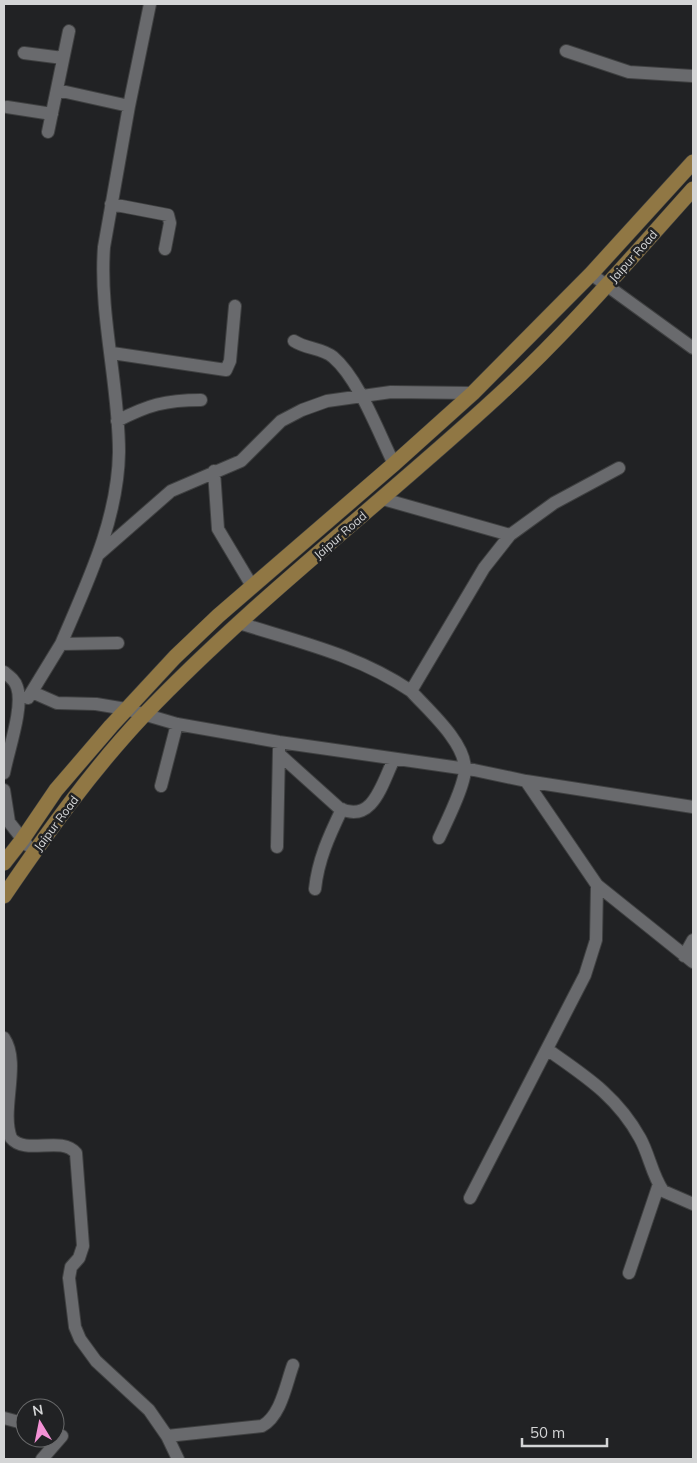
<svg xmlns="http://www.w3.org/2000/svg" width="697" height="1463" font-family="Mulish,sans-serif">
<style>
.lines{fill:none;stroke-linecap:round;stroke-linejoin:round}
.minor-casing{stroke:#3f4041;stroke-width:14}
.major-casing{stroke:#3f4041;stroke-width:16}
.minor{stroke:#696a6d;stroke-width:12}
.major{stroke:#907744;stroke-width:15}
.labels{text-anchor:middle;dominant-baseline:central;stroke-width:5;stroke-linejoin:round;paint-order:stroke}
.street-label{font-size:12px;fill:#d4d5d6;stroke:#212224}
</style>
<rect width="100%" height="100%" fill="#212224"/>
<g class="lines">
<defs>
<path id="minor" d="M566,51L629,72L693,76
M24,53L63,58
M57,90L129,106
M7,107L52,114
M48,132L69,31
M111,204L168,215L170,223L165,249
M591,274L693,348
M294,341C306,349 322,348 333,357C359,379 379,434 394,464
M112,353L226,370L230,361L235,306
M117,421C148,405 165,400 201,400
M214,471L218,529L252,586
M383,499L510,535
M99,554L171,491L241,461L281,421L302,410L327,401L391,392L473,393
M239,623C299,642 358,655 411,691
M118,643L61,644C87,583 118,520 119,452C119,384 99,315 104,247L129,106L150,4
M4,672C9,676 15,680 17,687C24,707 8,751 4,773
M32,692L57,703L96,704L126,709L177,724L279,742L474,770L526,781L693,807
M28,698L61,644
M279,754L339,808C373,825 382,783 394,759
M526,781L597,885L693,962
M161,786L177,724
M4,790L9,822L27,845
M439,838C446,823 465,785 465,769C465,742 428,710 411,691L484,568L510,535L554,503L619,468
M277,847L279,749
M315,889C318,860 329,836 342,809
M684,956L693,940
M4,1038C21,1063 0,1110 11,1138C26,1156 61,1135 76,1153L83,1246L79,1258L71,1267L69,1278L75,1327L80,1339L96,1361L149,1410L167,1436L178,1459
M548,1050C585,1076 617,1096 640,1138C649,1154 652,1175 663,1191L693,1204
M470,1198L585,975L596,940L597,885
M629,1273L659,1184
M4,1418L19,1422
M167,1436L262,1426C281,1416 286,1384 293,1365
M42,1459L62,1436"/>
<path id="major" d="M4,863L22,840L56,790L111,726L175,657L218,616L394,464L473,393L591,274L693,162
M4,896C47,833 92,770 144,715C254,600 382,503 499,395C568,332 630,259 693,189"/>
</defs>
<use href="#minor" class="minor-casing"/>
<use href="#major" class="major-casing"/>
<use href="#minor" class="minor"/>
<use href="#major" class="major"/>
</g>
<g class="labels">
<g class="street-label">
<text transform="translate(633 256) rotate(-48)">Jaipur Road</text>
<text transform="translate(340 535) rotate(-41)">Jaipur Road</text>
<text transform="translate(56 823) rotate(-53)">Jaipur Road</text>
</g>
</g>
<rect width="697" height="1463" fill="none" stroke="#d4d5d6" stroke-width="10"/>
<g transform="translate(40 1423) rotate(350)"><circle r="24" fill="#212224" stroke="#696a6b"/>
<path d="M0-4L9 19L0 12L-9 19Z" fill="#f391d5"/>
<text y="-8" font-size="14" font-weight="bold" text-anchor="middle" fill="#d4d5d6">N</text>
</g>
<path d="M522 1438v8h85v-8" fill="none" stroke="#d4d5d6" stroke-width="2.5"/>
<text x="530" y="1438" font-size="15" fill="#d4d5d6" stroke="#212224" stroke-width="4" paint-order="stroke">50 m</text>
</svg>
